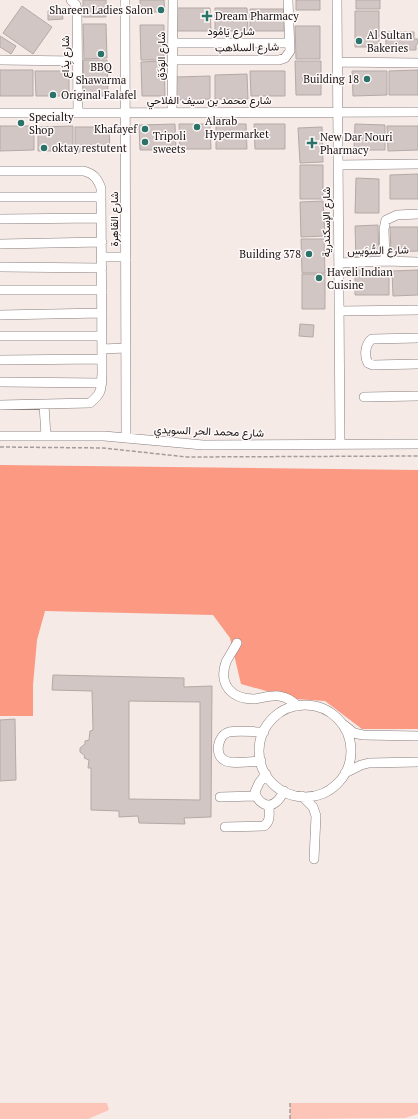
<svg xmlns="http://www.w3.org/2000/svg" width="418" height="1119" font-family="'PT Serif',Vazirmatn,serif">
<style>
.green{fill:#fdc5b7}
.forest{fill:#fb9983}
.building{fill:#d1c6c3;stroke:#b5a9a6;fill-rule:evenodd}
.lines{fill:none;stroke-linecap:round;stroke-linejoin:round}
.minor-casing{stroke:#897e7c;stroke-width:10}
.path{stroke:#a59c9a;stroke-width:1.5;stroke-dasharray:4 2;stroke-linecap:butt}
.minor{stroke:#fff;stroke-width:9}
.poi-dot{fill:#2b7269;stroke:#fef9f8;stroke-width:1.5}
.labels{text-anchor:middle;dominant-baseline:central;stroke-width:3;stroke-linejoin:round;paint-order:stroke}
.poi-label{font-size:11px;fill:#171312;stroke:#fef9f8;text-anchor:start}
.street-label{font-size:11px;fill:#171312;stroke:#fef9f8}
</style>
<rect width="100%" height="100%" fill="#f6eae7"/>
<path class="green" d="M0,1103H107L109,1110L88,1119H0Z
M290,1103H418V1114L405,1118L290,1119Z"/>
<path class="forest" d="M0,465L418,470V729H362L325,701L295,699L241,684L230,638L213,615L45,611L37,640L33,685V716H0Z"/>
<path class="building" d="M83,0H106V17H83Z
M140,0H164L165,12H140Z
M296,0H320V10H296Z
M356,0H380V9H356Z
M22,6L52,27L33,54L3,33Z
M177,8H210L211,31H177Z
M215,8H247L248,31H215Z
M250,9H284V31H250Z
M48,11H62L63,19L48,20Z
M355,11H379V47H355Z
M83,24H106L107,58L84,59Z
M140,25H164V60H141Z
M295,26H320V59H296Z
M386,32H414V39H418V43L416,45V50H386Z
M0,36L16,46L11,54L0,47Z
M83,60H107L108,96H84Z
M164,61L165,96H142L141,62Z
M295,61H321V95H296Z
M0,70H33V96H0Z
M418,70V95H389V71Z
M35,71H69V96H36Z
M250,71H285V96H251Z
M352,71H387V95L353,96Z
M247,74L248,99H215V75Z
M210,76V99L176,100V77Z
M175,124L176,150H140L139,125Z
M179,124H210L211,149H180Z
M216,124H246L247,149H216Z
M254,124H285V149H255Z
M355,124L385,125V150H354Z
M0,126H34V150L0,151Z
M73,126V151H38V127Z
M387,126H418V150L388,151Z
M75,127H109L110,151L75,152Z
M322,127L323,162L300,163L298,128Z
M300,165H323V199H300Z
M418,174V199H390V175Z
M356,178L379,179V213H355Z
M323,201L325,236L301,237L300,202Z
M378,225L379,260H356L355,226Z
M390,227H418V251L391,252Z
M301,239H324L325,273H302Z
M355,270H389V295H355Z
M418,270V295L393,296L392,271Z
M302,274H325V309H302Z
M300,324L314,325L313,337L299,336Z
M53,675L184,678V687L212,686L211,817L184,818L185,824L139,823L138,816L119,817V811L91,810V768H88L89,760L84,758L85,756L80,752V748L85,744V741L89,740L90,731L93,730L92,691L52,690ZM129,701L200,702V800L129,799Z
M15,719L16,780L0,781V720Z"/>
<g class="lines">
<defs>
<path id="minor" d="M71,0L76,5L77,9L78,113
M125,0L126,438
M337,0L340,444
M173,43H290
M0,60L77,61
M173,60H279L285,58L290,51L288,0
M337,62L418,63
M172,112L173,0
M0,113L418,112
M338,165L418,164
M0,171H84C94,174 97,178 101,188L102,373C101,389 103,392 90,403L0,405
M0,197H101
M0,219L101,218
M0,244L102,242
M102,257H126
M385,261L384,229L386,220L397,215L418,214
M339,263L385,261L418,262
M0,267L102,268
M0,290H102
M339,311L418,310
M0,315L102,313
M0,336H102
M418,338L372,339C365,344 364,356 368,363L373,365L418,364
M102,349L126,348
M0,360L102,359
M0,382L102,383
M364,397L418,396
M44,405L46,436
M0,436H104L203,445L418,444
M237,643C234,649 229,656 226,662C218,685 232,699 254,699C262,698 271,695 279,696C287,697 292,701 298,706
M259 751a46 46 0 1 1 92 0a46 46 0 1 1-92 0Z
M344,725L354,733L363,735L418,736
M261,761C252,761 231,765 224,760C214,754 218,735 229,732C238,730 254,732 264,732
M345,773L361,765L369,763L418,762
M266,774L259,783L255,792C257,801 267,810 276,802C279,800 282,795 284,791
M302,796L313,807L316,816L314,859
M220,797L255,796
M225,827L264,826C271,821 269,814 269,806"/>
</defs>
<use href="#minor" class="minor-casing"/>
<path class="path" d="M0,447L103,448L187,457L418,456
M290,1119V1101"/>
<use href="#minor" class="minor"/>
</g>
<g class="poi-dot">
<circle cx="161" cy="10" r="4"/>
<path d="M205 10h4v4h4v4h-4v4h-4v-4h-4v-4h4z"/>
<circle cx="359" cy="41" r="4"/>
<circle cx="101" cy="54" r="4"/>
<circle cx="367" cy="79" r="4"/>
<circle cx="53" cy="95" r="4"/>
<circle cx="21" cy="123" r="4"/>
<circle cx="197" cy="127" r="4"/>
<circle cx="145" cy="129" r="4"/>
<circle cx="145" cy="142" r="4"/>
<path d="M310 137h4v4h4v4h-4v4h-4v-4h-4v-4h4z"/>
<circle cx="44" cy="148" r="4"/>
<circle cx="309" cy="254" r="4"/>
<circle cx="319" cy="278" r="4"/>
</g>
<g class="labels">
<g class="poi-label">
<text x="153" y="10" text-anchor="end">Shareen Ladies Salon</text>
<text x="215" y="16">Dream Pharmacy</text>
<text x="367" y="35">Al Sultan<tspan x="367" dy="13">Bakeries</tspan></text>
<text x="101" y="67" text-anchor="middle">BBQ<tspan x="101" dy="13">Shawarma</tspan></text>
<text x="359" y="79" text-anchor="end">Building 18</text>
<text x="61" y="95">Original Falafel</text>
<text x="29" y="117">Specialty<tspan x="29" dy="13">Shop</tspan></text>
<text x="205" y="121">Alarab<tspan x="205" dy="13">Hypermarket</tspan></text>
<text x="137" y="129" text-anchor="end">Khafayef</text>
<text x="153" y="136">Tripoli<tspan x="153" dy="13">sweets</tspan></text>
<text x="320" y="137">New Dar Nouri<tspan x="320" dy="13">Pharmacy</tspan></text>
<text x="52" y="148">oktay restutent</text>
<text x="301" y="254" text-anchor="end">Building 378</text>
<text x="327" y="272">Haveli Indian<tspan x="327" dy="13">Cuisine</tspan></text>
</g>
<g class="street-label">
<text x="231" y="31">شارع يَامُود</text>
<text transform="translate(247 47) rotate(-1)">شارع السلاهب</text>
<text transform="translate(161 56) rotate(-90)">شارع الوَدَق</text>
<text transform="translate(65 57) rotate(-90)">شارع يِذاع</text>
<text x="209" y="100">شارع محمد بن سيف الفلاحي</text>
<text transform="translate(114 219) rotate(-90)">شارع القاهِرة</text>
<text transform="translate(326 222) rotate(-90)">شارع الإسكندرية</text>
<text transform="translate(378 250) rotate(-1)">شارع السُّوَيس</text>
<text transform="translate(209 431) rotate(2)">شارع محمد الحر السويدي</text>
</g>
</g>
</svg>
